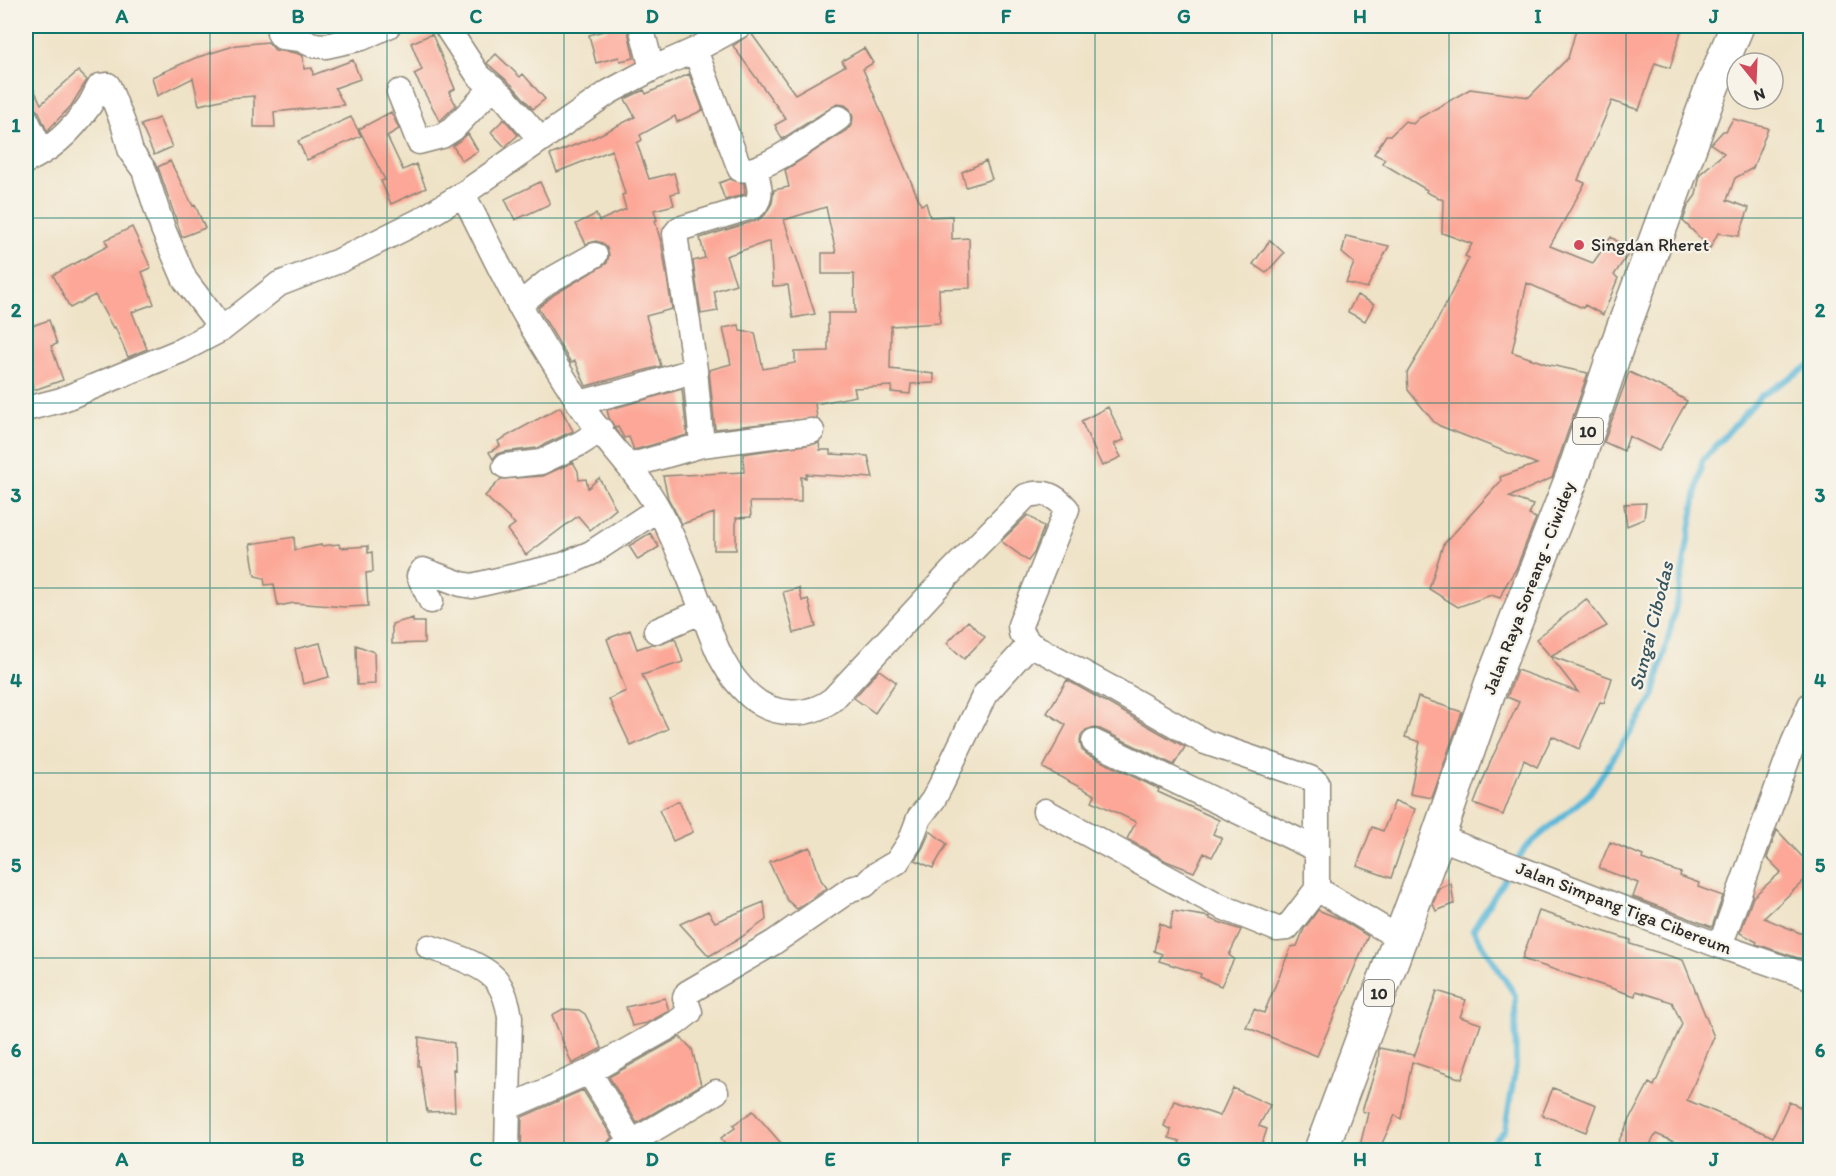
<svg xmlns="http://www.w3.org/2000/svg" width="1836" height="1176" font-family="Itim,sans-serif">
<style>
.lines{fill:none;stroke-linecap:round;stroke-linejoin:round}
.stream{stroke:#59b7d8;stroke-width:6}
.building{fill:#fca797}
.street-casing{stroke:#8d8779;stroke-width:27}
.highway-casing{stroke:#8d8779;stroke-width:36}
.street{stroke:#fff;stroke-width:24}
.highway{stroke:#fff;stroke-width:33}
.grid{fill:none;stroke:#0f766e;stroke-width:1.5;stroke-opacity:0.55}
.poi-dot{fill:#d1495b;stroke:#f7f3e8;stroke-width:2}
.labels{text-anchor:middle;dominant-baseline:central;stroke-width:4.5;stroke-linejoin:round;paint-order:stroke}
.shield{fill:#f7f3e8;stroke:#686764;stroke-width:1.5}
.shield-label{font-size:16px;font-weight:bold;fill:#2b2b2b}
.poi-label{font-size:18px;fill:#2b2b2b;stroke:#f7f3e8;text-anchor:start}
.street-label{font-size:18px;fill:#2b2b2b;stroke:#f7f3e8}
.water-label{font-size:20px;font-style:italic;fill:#39555f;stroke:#f7f3e8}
.neatline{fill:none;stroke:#0f766e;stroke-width:2}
.grid-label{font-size:20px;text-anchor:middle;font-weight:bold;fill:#0f766e}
</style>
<rect width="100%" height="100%" fill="#f7f3e8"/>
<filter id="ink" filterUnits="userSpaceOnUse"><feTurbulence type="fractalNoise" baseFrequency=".0167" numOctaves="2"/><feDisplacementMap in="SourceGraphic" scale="12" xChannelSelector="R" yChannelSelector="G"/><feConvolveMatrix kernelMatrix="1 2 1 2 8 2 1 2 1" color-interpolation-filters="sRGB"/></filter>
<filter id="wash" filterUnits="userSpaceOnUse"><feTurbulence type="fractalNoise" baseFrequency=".008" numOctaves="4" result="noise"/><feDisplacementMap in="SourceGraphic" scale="24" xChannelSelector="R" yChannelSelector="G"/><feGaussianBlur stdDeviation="1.35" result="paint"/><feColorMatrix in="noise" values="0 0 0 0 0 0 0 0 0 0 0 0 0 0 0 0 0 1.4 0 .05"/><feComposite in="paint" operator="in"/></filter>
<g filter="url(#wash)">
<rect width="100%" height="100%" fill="#efe3c7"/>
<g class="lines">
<path class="stream" d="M1517,861L1525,848L1590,793L1653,698L1678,598L1702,461L1761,396L1810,365
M1485,1150L1505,1130L1516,1066L1515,995L1473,930L1511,869"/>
</g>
<g id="blocks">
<path class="building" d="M605,26H627L634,58L620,61L619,57L596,63L589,35L607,30Z
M1577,26H1664L1681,31L1670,68L1655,63L1639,110L1612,101L1578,180L1585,183L1550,246L1593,263L1611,237L1631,250L1614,275L1618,278L1603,315L1585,305L1583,308L1527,283L1512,352L1550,365L1588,373L1552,478L1509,497L1533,505L1529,515L1536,518L1516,569L1504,588L1500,598L1491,595L1458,607L1429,589L1443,545L1501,481L1500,477L1537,464L1440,426L1434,422L1408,390L1407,373L1431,333L1469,258L1465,256L1472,244L1442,233L1443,200L1426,192L1427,190L1382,163L1385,159L1374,154L1386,135H1391L1405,121L1413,124L1419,118L1470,89L1529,97L1568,58Z
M751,33L795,94L845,66L842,61L864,48L873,63L863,69L921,205L926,203L930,217L952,216V239L969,238L970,288L939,289L940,323L891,326L890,369L934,374V383L911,384L910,394L891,392L892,386L854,388L856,396L815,404L817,418L715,429L709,370L731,364L723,328L739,325L740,331L755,333L763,369L795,363V352L828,351V313H855L854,274H822V253H836L826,207L784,220L815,314L793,318L788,285L773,286L770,241L726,256L736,284L714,291L718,311L701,314L693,261L705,258L700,238L758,220L765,215L772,203L774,190L789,187L785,170L847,130L852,125L853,117L850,109L845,105L837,104L782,139L775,125L786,119L733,46Z
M432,34L455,89L449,92L456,105L440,121L414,74L422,70L411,43Z
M268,42L275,50L296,53L303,56L304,69L312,68L313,75L353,60L360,79L335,88L344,105L274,112L275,127H254V96L229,98L199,105L193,78L157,96L152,77L195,58L237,45Z
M496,54L520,77L523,74L545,99L533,109L512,85L489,65L487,63Z
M78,71L87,80L71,106L47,131L39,112L33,107L26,105V73L41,104Z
M689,74L703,110L677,122L675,116L640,135L642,140L637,143L649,179L674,173L679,192L671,194L674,205L654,210L657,220L655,221L662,246L672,309L646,316L661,366L586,386L575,361L571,363L538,308L555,294L607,263L609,255L607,248L602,243L596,241L586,244L576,224L596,214L599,221L626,209L622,195L625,194L612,150L557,172L550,155L595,137L635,117L625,99L644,90L646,94Z
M391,112L399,129L387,136L403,170L416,164L426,188L391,204L381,181L385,180L359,129Z
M351,117L361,136L307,160L298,141Z
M159,118L172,147L154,155L141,125Z
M504,119L518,135L505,147L491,132Z
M1733,119L1768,128L1753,168L1735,178L1727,200L1749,208L1739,236L1718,233L1710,248L1683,221L1688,206L1696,195L1700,174L1724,153L1711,144L1723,131H1726Z
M468,134L478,151L462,161L453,146Z
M170,161L193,206L195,205L205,228L182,237L158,167Z
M986,161L992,179L966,187L962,172Z
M730,179L744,183L745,194L725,200L719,183Z
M540,182L550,204L515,220L505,199Z
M132,227L151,268L142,272L154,304L132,312L147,349L128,357L115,327L113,328L95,295L70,308L53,275L108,246L105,240Z
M1346,236L1389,246L1367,288L1346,283L1354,263L1342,253Z
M1270,240L1284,253L1266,273L1253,264Z
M1357,295L1374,304L1365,321L1348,312Z
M49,320L57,344L51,346L63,380L34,390L26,367V328Z
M1629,372L1670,391L1687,401L1659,451L1629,436L1624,451L1604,442Z
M682,389L687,435L634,450L629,437L624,438L618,427L615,428L609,418L607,410Z
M560,407L573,431L537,448L503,452L497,454L493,459L489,452L500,446L498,441Z
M1108,407L1124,440L1114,444L1121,457L1102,466L1081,421Z
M819,443L820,450H830V454L868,456L873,478L806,474V478L801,477V502H750L751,517L736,518V550H714V513L682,524L668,498L663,476L744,472L743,454Z
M573,462L578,471L579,480L586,479L588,488L599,478L616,509L590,530L578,516L526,555L507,530L515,524L485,496L501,479L543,476Z
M1646,503L1644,519L1627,526L1624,504Z
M1028,515L1044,527L1034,553L1028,561L1001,541Z
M650,533L659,547L638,560L629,546Z
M294,537L295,550L321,545V546L339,544L340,548L368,546V553L372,552L373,572L366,573L368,606L345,607L294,603L278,606L274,584L265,585L264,578L255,576L250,544Z
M799,588L802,601L808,599L816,627L794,633L783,592Z
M1586,599L1607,626L1550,656L1536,639Z
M413,618V622H424V643L392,644V624Z
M968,621L985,637L964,659L947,643Z
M630,630L637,649L652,644H662L675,638L683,662L642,675L668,729L631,746L609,699L626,691L607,639Z
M320,643L329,677L303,684L295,649Z
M356,645L374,652L375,684L357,685Z
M1550,656L1612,678L1604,703L1600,702L1579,749L1552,736L1537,767L1524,760L1503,815L1474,804L1490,762L1519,702L1507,697L1517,670L1578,692Z
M879,670L896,682L875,713L854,698Z
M1067,680L1185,747L1174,765L1100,729L1092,728L1086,730L1081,735L1080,742L1082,750L1088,755L1159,789L1158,792L1219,820L1213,834L1222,838L1212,857L1204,853L1194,872L1166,861L1127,839L1136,822L1092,801L1095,795L1043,768L1066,725L1047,713Z
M1418,697L1462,712L1432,798L1410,794L1420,742L1405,737Z
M679,801L693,832L673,841L659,810Z
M1395,801L1415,809L1391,878L1357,866L1372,827L1383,831Z
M1777,830L1810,865V875L1764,918L1810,937V962L1756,944L1757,942L1740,933L1753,897L1781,872L1767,858Z
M930,831L947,844L933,868L915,860L923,847Z
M1610,842L1643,856L1642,859L1681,873L1680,876L1699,883L1698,887L1723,896L1712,927L1633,897L1638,883L1599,868Z
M810,847L821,880L827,888L797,909L787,900L769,862Z
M1451,883L1454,904L1436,911L1433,904L1439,888Z
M764,902L766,920L737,940L709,956L680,924L708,911L715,922Z
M1318,910L1340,919L1368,936L1317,1056L1246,1027L1254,1009L1264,1013L1291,947L1297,946L1304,929Z
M1173,911L1210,917V919L1241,930L1229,955L1234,959L1221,986L1200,977L1201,974L1159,961L1162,954L1154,951L1160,923L1170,929Z
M1539,911L1631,940L1630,944L1683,960L1714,1037L1687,1100L1773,1137L1789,1102L1810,1111V1150H1693L1656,1134L1647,1150H1614L1649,1083L1654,1086L1682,1024L1672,1002L1636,991L1635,996L1522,959Z
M1437,991L1466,1000L1460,1017L1481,1024L1462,1079L1412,1062L1401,1119L1395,1115L1379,1150H1359L1368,1113L1362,1111L1378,1062L1379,1048L1414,1055V1057Z
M665,998L669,1011L647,1023L632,1026L626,1007Z
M563,1009L579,1010L585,1014L602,1048L572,1064L552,1015Z
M419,1037L454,1043L455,1070L453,1069L455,1111L427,1112L420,1066H418Z
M680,1037L692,1049L701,1085L637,1123L609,1077Z
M1233,1088L1270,1105L1259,1126L1267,1129L1260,1150H1177L1180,1141L1169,1138L1171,1130L1164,1126L1174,1101L1220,1116Z
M1553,1088L1596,1105L1586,1132L1542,1115Z
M583,1090L612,1137L607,1143L605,1150H521L522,1117Z
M753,1111L787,1150H728L721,1138L735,1128L733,1125Z"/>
</g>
</g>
<g filter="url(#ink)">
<use href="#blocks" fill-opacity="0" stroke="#8d8779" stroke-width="1.5"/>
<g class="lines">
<defs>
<path id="street" d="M279,26V33L282,37L300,39L313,45L326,46L362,38L388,26
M446,26L478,75L503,96L540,139
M641,26L652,69
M695,50L740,169C761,176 821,130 839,118
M399,92L419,142L442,136L453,129L493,87
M26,119L42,152
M26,161C51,150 73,129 89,106C93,100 96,92 100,86L108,85L123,123L131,152L144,170L163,229L185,280L222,329
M463,194C482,231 499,268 519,304C537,337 558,369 578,401C602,439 637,470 659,510C675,540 687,571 699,602C713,638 720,669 750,696C773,717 809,718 833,699L952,571L1026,496C1044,490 1055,495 1067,509L1020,625L1021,633L1030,644L1111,688L1205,742L1310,778L1317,783V889L1399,938
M519,305L547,282L595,255
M579,403L644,386L695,370
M26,409L61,400L180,351L222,329L279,284L341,260L421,220L463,194L609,92L652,69L695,50L739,26
M702,445L695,370L675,234L679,229L754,206C764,196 758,182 755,169
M505,466L541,462L581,443L601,430
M629,466L702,445L812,431
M431,601L419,576L423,570L461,584L472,586L563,565L591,553L658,509
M656,631L703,611
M1094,742L1316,849
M1045,811L1220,906L1277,929L1287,928L1317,889
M1438,837L1720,946L1810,977
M1720,946L1793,744L1810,705
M429,947C448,953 485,965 497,981C505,992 508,1004 510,1017L507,1150
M589,1072L632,1142
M509,1107L589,1072L676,1023L690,1012L685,998L687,993L773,943L851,889L865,885L875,875L897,862L910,842L919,818L933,800L941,785L985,694L1030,644
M619,1150L716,1092"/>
<path id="highway" d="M1321,1150L1438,837L1492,682L1573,475L1620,337L1712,87L1737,26"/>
</defs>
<use href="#street" class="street-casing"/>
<use href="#highway" class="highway-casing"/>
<use href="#street" class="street"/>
<use href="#highway" class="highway"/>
</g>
</g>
<path class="grid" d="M210,26V1150M387,26V1150M564,26V1150M741,26V1150M918,26V1150M1095,26V1150M1272,26V1150M1449,26V1150M1626,26V1150M26,218H1810M26,403H1810M26,588H1810M26,773H1810M26,958H1810"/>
<circle class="poi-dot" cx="1579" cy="245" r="6"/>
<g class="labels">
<g class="shield">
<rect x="1573" y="418" width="30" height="26" rx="4.5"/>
<rect x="1364" y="980" width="30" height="26" rx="4.5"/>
</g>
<g class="shield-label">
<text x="1588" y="431">10</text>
<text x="1379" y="993">10</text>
</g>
<g class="poi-label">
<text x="1591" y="245">Singdan Rheret</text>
</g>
<g class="street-label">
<text transform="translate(1529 588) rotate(-69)">Jalan Raya Soreang - Ciwidey</text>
<text transform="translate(1624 908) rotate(21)">Jalan Simpang Tiga Cibereum</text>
</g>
<g class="water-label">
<text transform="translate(1651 626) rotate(-76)">Sungai Cibodas</text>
</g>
</g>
<rect width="1836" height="1176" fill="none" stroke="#f7f3e8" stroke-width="66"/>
<g transform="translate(1755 81) rotate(162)"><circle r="28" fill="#f7f3e8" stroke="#a5a39c" stroke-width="1.5"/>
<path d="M0-4.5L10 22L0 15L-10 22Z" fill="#d1495b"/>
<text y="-9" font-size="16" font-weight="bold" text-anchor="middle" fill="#2b2b2b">N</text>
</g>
<rect x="33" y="33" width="1770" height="1110" class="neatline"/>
<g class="grid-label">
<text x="122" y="23">A</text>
<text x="298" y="23">B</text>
<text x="476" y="23">C</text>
<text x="652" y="23">D</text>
<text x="830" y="23">E</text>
<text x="1006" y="23">F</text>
<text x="1184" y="23">G</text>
<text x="1360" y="23">H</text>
<text x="1538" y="23">I</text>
<text x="1714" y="23">J</text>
<text x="16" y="132">1</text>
<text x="1820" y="132">1</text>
<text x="16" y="317">2</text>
<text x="1820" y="317">2</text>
<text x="16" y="502">3</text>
<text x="1820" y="502">3</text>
<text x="16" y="687">4</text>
<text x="1820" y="687">4</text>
<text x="16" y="872">5</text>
<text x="1820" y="872">5</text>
<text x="16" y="1057">6</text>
<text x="1820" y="1057">6</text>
<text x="122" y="1166">A</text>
<text x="298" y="1166">B</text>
<text x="476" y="1166">C</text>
<text x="652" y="1166">D</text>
<text x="830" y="1166">E</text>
<text x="1006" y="1166">F</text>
<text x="1184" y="1166">G</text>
<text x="1360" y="1166">H</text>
<text x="1538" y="1166">I</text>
<text x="1714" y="1166">J</text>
</g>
</svg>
